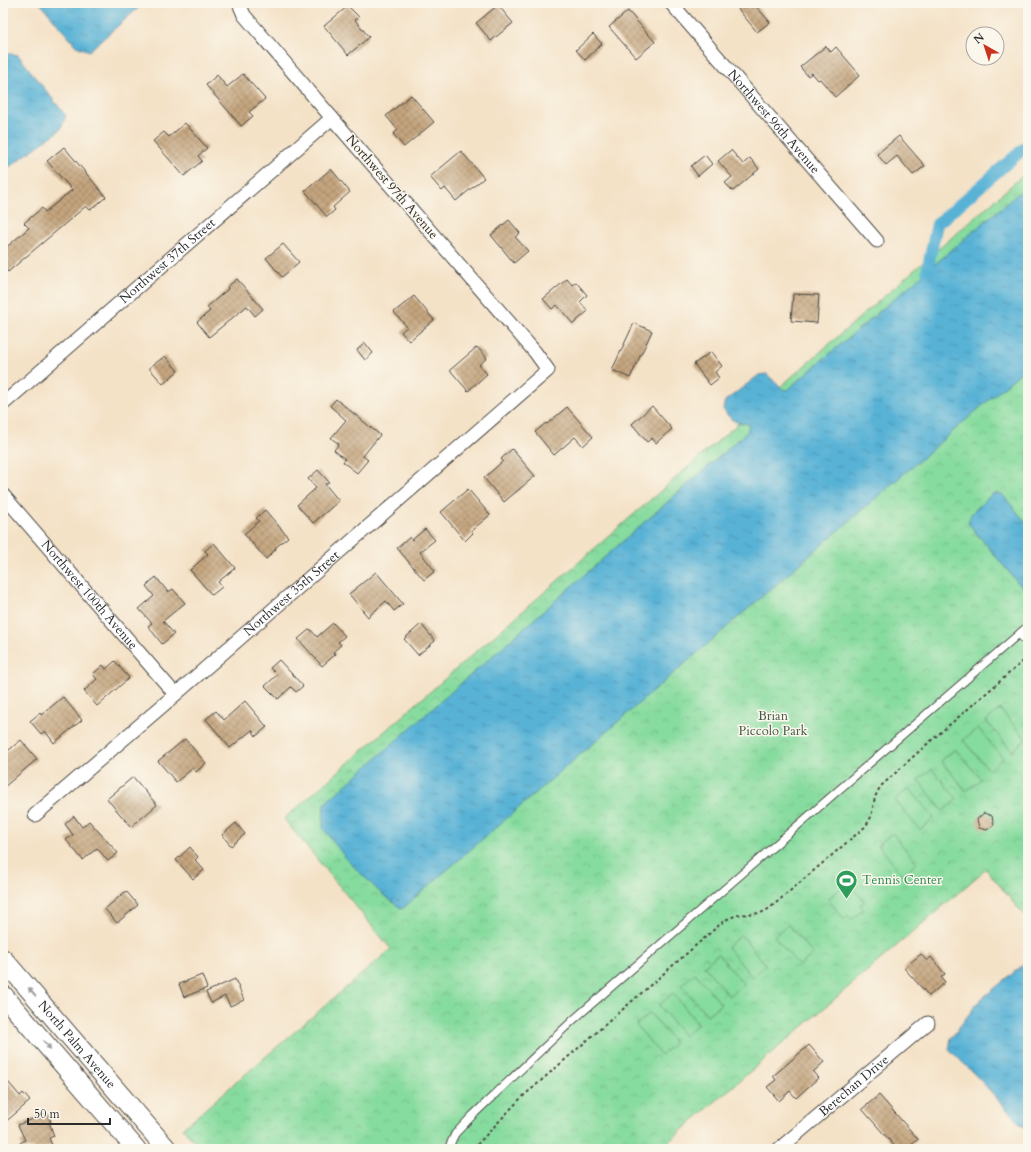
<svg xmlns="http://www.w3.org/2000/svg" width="1031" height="1152" font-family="Cardo,serif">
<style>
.park{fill:url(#park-crowns);stroke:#588364}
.pitch{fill:#86db9e;stroke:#588364}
.water{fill:url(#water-ripples);stroke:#426e80}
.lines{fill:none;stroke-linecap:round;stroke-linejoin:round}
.canal{stroke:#59b2d6;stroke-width:12}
.building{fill:url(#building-cross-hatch)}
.lane-casing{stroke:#494642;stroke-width:9}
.street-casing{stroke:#494642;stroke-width:15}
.secondary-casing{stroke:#494642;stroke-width:21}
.path{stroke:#494642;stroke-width:2;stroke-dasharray:3 3;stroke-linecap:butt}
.lane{stroke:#fff;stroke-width:7}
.street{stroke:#fff;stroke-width:13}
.secondary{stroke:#fff;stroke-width:19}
.oneway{fill:#a0a0a0}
.labels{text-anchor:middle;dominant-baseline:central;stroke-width:3;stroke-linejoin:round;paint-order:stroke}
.street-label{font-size:13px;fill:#2b2b2b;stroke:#fbf7ec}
.park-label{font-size:13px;fill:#425748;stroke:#fbf7ec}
.leisure-label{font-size:13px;fill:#27864d;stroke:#fbf7ec;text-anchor:start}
</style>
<defs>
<pattern id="park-crowns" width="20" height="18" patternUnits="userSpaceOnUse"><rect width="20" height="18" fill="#86db9e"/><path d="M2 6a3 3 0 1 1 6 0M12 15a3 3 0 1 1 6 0" fill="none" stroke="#74bc88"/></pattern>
<pattern id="water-ripples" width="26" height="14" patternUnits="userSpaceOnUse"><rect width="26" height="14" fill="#59b2d6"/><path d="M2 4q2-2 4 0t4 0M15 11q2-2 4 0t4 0" fill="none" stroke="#4a91ae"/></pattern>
<pattern id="building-cross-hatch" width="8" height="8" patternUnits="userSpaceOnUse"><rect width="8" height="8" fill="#c5a67f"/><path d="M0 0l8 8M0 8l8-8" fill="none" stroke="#a08768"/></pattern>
</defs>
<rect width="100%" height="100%" fill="#fbf7ec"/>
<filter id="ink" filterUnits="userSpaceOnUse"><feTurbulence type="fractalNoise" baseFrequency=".025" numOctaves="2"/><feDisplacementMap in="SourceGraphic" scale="8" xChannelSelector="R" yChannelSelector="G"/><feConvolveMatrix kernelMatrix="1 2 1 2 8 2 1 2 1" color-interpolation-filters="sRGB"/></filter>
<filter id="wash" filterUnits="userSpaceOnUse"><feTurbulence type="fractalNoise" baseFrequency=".012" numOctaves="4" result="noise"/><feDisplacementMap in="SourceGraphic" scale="16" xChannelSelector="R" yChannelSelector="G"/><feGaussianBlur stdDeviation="0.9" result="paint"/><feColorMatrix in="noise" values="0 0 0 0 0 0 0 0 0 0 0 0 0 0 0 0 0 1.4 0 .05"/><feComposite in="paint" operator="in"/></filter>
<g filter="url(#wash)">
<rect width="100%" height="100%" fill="#f4e2c7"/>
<path class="park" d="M1028,171V920L986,869L660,1149H201L183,1128L391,949L284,819Z"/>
<path class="pitch" d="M1000,709L1026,739L1012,751L986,721Z
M978,728L1003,758L989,770L963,740Z
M955,749L981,779L966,791L941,761Z
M932,769L957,799L943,811L918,780Z
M909,788L934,818L920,830L895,800Z
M892,833L917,863L903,875L878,845Z
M848,882L864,901L860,905L864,909L852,919L848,915L844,919L828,899Z
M788,924L813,954L799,966L774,936Z
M741,935L766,965L752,977L727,947Z
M718,954L744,984L729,996L704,966Z
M695,973L721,1004L707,1015L681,985Z
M673,993L698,1024L684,1036L659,1005Z
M650,1013L675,1043L661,1055L636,1025Z"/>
<path class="water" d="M40,3H144L89,51L76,46Z
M3,53L18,55L66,116L60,130L5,170L3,169Z
M1028,185V366L402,909L383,895L348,861L323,828L324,804L747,432L749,424C734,422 732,422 723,409L725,401L759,375L767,374L782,389L787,390Z
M997,493L1002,494L1028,525V592L1018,583L968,523L971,514L992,494Z
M1028,961V1130L1020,1124L983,1083L949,1049L951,1038L979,1001Z"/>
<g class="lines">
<path class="canal" d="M927,271L937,224L1028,145"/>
</g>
<g id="blocks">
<path class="building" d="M745,3H753L770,22L757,32L738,9Z
M498,5L513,23L491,41L476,23Z
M348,6L359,17L355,20L369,37L348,55L324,26Z
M628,11L655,42L636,58L609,27Z
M593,34L602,44L585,60L576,50Z
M826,46L831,52L836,47L860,75L835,97L820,79L818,80L812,73L808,76L800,67Z
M243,74L265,99L249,112L253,116L241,126L206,85L217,75L227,87Z
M411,95L434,122L404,147L393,134L398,130L386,116Z
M185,123L207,148L198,156L202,161L184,176L153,141L164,132L169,137Z
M899,136L925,166L913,175L897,156L886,165L877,154Z
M64,147L106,197L90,210L86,206L8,272L3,266V250L29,228L24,223L42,208L45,212L72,190L47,161Z
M731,150L743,164L750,158L759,169L733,191L725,183L732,177L718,161Z
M461,151L484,178L456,201L445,188L442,191L430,177Z
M705,155L712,164L698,176L691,166Z
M331,169L350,192L333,207L335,210L327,217L305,191Z
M509,220L520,233L515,237L528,251L514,263L491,235Z
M283,244L299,262L282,277L266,258Z
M237,279L263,309L255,316L247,306L209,337L197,322L210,311L207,307L228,289L227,287Z
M567,279L572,285L576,282L587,295L580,302L588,311L573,324L557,305L552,309L543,299Z
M793,294L819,295L817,323L791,321Z
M414,296L434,320L409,341L401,332L407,327L394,312Z
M634,323L652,331L630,378L612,370Z
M365,343L373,353L365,360L357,350Z
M477,347L487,358L479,365L487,374L468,391L450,370Z
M711,352L722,366L715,372L719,378L710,385L694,364Z
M165,356L178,371L163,384L149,368Z
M336,399L380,435L363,456L368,460L357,473L343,462L345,459L334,450L339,444L331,438L346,420L330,406Z
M652,406L672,429L656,443L652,438L647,442L632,424Z
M567,407L593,437L583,446L575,437L554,455L535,432L546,423L547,424Z
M512,449L535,476L504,502L484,478L503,461L501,459Z
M318,470L329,482L325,484L339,501L313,523L297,505L316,488L308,479Z
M468,489L490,515L471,531L473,533L465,541L441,512Z
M265,510L288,537L275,548L276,549L266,559L244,534L259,521L256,518Z
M425,529L435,540L420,552L435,571L424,580L397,548L410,537L412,540Z
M214,543L235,568L218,582L222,587L212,595L190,570L208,554L205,551Z
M376,572L403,604L394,611L386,601L368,617L349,594Z
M156,577L168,592L173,589L185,603L163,621L174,634L162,644L148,626L152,623L139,609L154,596L146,586Z
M333,623L345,636L338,642L341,645L333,652L336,654L322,666L298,639L310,629L317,637Z
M421,624L435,641L418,655L404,639Z
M279,660L303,686L296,692L291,687L278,699L265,686L277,675L270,668Z
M115,661L129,678L97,706L84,691L97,679L93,674L103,665L106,669Z
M63,697L82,720L54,743L45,731L41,734L30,721L40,713L41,715Z
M245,701L267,727L256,736L252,730L230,748L206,719L216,711L224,720Z
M185,739L206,763L196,772L193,768L176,782L158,761Z
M21,740L37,759L3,788V755Z
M133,777L157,805L131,827L107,799Z
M984,813L992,816L994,825L987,830L979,828L977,819Z
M74,816L82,827L89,821L118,853L108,861L97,848L83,860L66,840L73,835L65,824Z
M236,823L245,834L231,846L222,835Z
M190,847L198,857L195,860L204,870L193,879L176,860Z
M126,891L138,905L117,923L105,909Z
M921,954L927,961L931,957L945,974L941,977L945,982L929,996L904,968Z
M202,975L207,988L184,997L179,984Z
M235,979L244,1000L230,1006L225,996L211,1003L206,992Z
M809,1045L824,1062L813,1072L818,1078L796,1098L790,1091L779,1101L767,1087L776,1080L773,1076Z
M3,1076L20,1096L23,1093L30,1101L3,1124Z
M879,1095L918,1139L907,1149H897L862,1109Z
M47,1113L51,1122H49L54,1136L49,1138L52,1145L43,1149H23L20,1143L25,1140L18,1125Z"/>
</g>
</g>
<g filter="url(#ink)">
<use href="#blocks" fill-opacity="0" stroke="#494642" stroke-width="1"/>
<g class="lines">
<defs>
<path id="lane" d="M1019,634L1028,644
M448,1149L455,1134L472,1116L572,1021L1028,626"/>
<g id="street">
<path id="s1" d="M671,3L877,241"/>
<path id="s2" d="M3,404L332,118"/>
<path id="s3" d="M3,495L175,694"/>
<path id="s4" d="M35,815L161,707L548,370L535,352L332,118L244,15L239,3"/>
<path id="s5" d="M779,1149L928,1023"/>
</g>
<g id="secondary">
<path id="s6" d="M3,959L167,1149"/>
<path d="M3,995L136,1149"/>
</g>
</defs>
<use href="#lane" class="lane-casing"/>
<use href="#street" class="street-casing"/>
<use href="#secondary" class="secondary-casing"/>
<path class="path" d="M473,1149L520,1099L725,920L737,915L761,913L770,908L866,826L871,817L875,797L880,787L925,746L1028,657"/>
<use href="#lane" class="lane"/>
<use href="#street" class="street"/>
<use href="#secondary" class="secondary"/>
</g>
<defs><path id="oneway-solid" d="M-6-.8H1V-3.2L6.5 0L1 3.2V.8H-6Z"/></defs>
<g class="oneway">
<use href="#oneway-solid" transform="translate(32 992) rotate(-131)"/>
<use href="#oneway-solid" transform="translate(47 1045) rotate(49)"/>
</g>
</g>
<defs>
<symbol id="stadium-pin" viewBox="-11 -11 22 30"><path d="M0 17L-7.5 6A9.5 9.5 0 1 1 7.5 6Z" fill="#2e9e5b" stroke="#fbf7ec"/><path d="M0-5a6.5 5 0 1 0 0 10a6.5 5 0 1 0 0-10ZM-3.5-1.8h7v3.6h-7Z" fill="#fff"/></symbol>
</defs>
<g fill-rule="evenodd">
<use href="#stadium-pin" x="834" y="868" width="25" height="34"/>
</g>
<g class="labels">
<g class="street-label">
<text stroke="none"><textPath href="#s1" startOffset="157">Northwest 96th Avenue</textPath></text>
<text transform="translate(392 187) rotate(49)">Northwest 97th Avenue</text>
<text stroke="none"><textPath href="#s2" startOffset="218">Northwest 37th Street</textPath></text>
<text stroke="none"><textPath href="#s4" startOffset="339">Northwest 35th Street</textPath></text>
<text stroke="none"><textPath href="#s3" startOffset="132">Northwest 100th Avenue</textPath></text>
<text stroke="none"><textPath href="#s6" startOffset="113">North Palm Avenue</textPath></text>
<text stroke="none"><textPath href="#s5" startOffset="98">Berechan Drive</textPath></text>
</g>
<g class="park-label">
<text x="773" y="716">Brian<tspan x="773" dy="15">Piccolo Park</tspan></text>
</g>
<g class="leisure-label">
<text x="862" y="880">Tennis Center</text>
</g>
</g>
<rect width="1031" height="1152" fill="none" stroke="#fbf7ec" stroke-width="16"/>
<g transform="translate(985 46) rotate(321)"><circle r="19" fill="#fbf7ec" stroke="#a8a59f"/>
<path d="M0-3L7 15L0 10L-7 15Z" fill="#c8321e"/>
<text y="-6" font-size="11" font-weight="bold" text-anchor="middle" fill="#2b2b2b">N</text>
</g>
<path d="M28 1118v6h82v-6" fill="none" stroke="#2b2b2b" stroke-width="2"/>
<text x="34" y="1118" font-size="12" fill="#2b2b2b" stroke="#fbf7ec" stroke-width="3" paint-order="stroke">50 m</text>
</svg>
